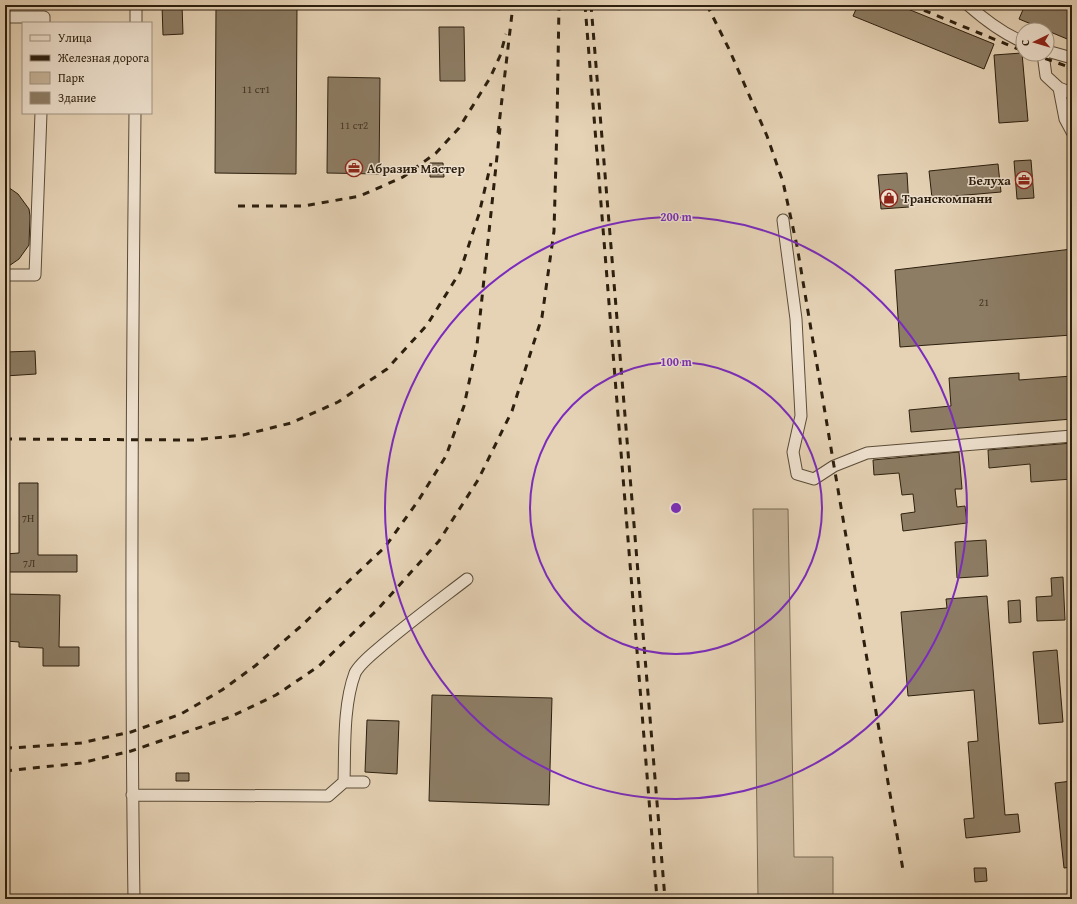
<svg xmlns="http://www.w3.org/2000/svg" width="1077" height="904" font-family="'Gentium Book Plus',serif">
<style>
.green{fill:#c6b499;stroke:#796a54}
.building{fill:#8d7d65;stroke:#2c1f0e}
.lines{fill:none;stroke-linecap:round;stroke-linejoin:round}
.minor-casing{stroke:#5a4c38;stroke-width:13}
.minor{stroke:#efe2d0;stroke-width:11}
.rail{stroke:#2c1f0e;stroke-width:3;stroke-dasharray:7 7;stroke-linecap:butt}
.ring{fill:none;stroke:#7b2cbf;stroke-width:2}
.labels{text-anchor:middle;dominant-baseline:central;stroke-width:3;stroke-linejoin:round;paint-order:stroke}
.number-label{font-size:11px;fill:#443624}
.poi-label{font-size:13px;font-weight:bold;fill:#2c1f0e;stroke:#efe2d0;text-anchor:start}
.centre{fill:#7b2cbf;stroke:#efe2d0;stroke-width:2}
.ring-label{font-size:12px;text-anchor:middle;font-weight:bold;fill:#7b2cbf;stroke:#efe2d0;stroke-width:3;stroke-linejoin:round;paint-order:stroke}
</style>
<rect width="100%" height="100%" fill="#e6d3b6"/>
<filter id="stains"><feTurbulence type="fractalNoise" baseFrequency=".005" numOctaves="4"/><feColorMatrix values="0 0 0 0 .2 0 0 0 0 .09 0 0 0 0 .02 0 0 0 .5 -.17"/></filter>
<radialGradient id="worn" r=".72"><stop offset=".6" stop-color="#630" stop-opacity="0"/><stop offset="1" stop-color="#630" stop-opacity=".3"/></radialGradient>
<path class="green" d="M753,509H788L794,857H833V899H758Z"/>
<path class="building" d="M162,5H182L183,34L163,35Z
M216,5H297L296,174L215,173Z
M858,5H898L994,44L984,69L853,16Z
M1025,5H1072V41L1019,19Z
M439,27H464L465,81H440Z
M1022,53L1028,121L999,123L994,55Z
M328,77L380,78L379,174L327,173Z
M1031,160L1034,198L1017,199L1014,161Z
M430,163H443L444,177H430Z
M998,164L1001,192L932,198L929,171Z
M907,173L909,207L881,209L878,175Z
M5,185L18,194L29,209L30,216L29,245L19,259L6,268H5Z
M1072,249V335L900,347L895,270Z
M35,351L36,374L5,376V352Z
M1019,373V380L1072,376V419L911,432L909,410L951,406L949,378Z
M1072,443V479L1031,482L1030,464L989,468L988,450Z
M959,452L962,489H955L957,507L965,506L967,523L903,531L901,514L915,512L913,494L902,495L899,473L874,475L873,460Z
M19,483H38V555H77V572H5V554L19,553Z
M986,540L988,576L957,578L955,542Z
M1063,577L1065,620L1037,621L1036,597L1052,596L1051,578Z
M5,594L60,595L59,647H79V666H43V648L19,647V642L5,641Z
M987,596L1005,815L1018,814L1020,832L966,838L964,819L974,818L968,742L978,741L974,690L908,696L901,612L947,608L946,599Z
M1020,600L1021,622L1009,623L1008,601Z
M1057,650L1063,722L1039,724L1033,652Z
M432,695L552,698L549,805L429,801Z
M367,720L399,721L397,774L365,772Z
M176,773H189V781H176Z
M1072,781V867L1064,868L1055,783Z
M974,868H986L987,881L975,882Z"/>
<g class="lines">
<defs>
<path id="minor" d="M968,5C985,20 1002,33 1023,42
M5,17H44V23
M136,23V5
M1047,51L1072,58
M1043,54L1046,76L1059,88L1072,93
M1059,88L1065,119L1072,132
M783,220L796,319L801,416L793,452L797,474L814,479L834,466L867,453L1072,436
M5,275H35L41,113
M344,782C345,748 343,705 355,673C359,665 372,654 378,649C407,624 437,602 467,579
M132,795L328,796L344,782H364
M134,899C130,637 132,375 135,113"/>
</defs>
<use href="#minor" class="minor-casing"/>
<use href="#minor" class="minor"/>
<path class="rail" d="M585,5L657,899
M591,5L665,899
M707,5L729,49L767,136L783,182L797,246L834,466L903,870
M911,5L1023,51
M1032,54L1072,68
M498,133L513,5
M238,206H304L360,196L403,177L436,153L459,128L490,78L500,56L506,34
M5,439L194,440L243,435L291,423L338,402L387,369L427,325L460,272L479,214L491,163
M5,747L12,748L81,743L131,732L181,714L222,690L255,666L300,627L385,547L418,501L446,456L464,406L477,345L500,128
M5,771L81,763L131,751L230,717L276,695L319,666L378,609L439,541L478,480L512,411L542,317L554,231L557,124L559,5"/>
</g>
<g class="ring">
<circle cx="676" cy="508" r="146"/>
<circle cx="676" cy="508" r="291"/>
</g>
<defs>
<symbol id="office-ring" viewBox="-11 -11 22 22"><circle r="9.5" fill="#efe2d0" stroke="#8f2418" stroke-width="1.5"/><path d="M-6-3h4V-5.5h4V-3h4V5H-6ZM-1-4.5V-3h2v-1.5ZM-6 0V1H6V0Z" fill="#8f2418"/></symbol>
<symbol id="shop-ring" viewBox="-11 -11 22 22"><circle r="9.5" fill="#efe2d0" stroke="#8f2418" stroke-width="1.5"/><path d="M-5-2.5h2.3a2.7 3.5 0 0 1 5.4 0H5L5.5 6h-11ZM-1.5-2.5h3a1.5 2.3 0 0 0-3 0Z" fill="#8f2418"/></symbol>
</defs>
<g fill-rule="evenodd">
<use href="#office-ring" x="344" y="158" width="20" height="20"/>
<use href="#office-ring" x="1014" y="170" width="20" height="20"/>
<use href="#shop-ring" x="879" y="188" width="20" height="20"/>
</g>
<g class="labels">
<g class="number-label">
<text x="256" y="89">11 ст1</text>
<text x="354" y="125">11 ст2</text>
<text x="984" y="302">21</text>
<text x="28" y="518">7Н</text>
<text x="29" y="563">7Л</text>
</g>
<g class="poi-label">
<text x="367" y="168">Абразив Мастер</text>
<text x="1011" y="180" text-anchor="end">Белуха</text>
<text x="902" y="198">Транскомпани</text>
</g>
</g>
<circle cx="676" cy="508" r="6" class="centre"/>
<g class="ring-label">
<text x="676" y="221">200 m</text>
<text x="676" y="366">100 m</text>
</g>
<rect width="1077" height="904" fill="none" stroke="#e6d3b6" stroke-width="20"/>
<rect x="6" y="6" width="1065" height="892" fill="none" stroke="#2c1f0e" stroke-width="2"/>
<rect x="10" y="10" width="1057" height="884" fill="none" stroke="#2c1f0e"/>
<rect x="22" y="22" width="130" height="92" fill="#efe2d0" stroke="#a19482"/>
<rect x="30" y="35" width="20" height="6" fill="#efe2d0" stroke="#a19482"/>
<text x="58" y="42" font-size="12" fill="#2c1f0e">Улица</text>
<rect x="30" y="55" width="20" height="6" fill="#2c1f0e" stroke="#a19482"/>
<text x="58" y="62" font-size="12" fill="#2c1f0e">Железная дорога</text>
<rect x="30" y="72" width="20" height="12" fill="#c6b499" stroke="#a19482"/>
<text x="58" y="82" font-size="12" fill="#2c1f0e">Парк</text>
<rect x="30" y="92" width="20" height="12" fill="#8d7d65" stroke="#a19482"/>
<text x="58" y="102" font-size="12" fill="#2c1f0e">Здание</text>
<g transform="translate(1035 42) rotate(265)"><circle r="19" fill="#efe2d0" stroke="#a19482"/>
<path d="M0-3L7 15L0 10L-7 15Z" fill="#8f2418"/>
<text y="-6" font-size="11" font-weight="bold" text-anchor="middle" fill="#2c1f0e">С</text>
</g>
<rect width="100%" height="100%" filter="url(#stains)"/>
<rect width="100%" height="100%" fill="url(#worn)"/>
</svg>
